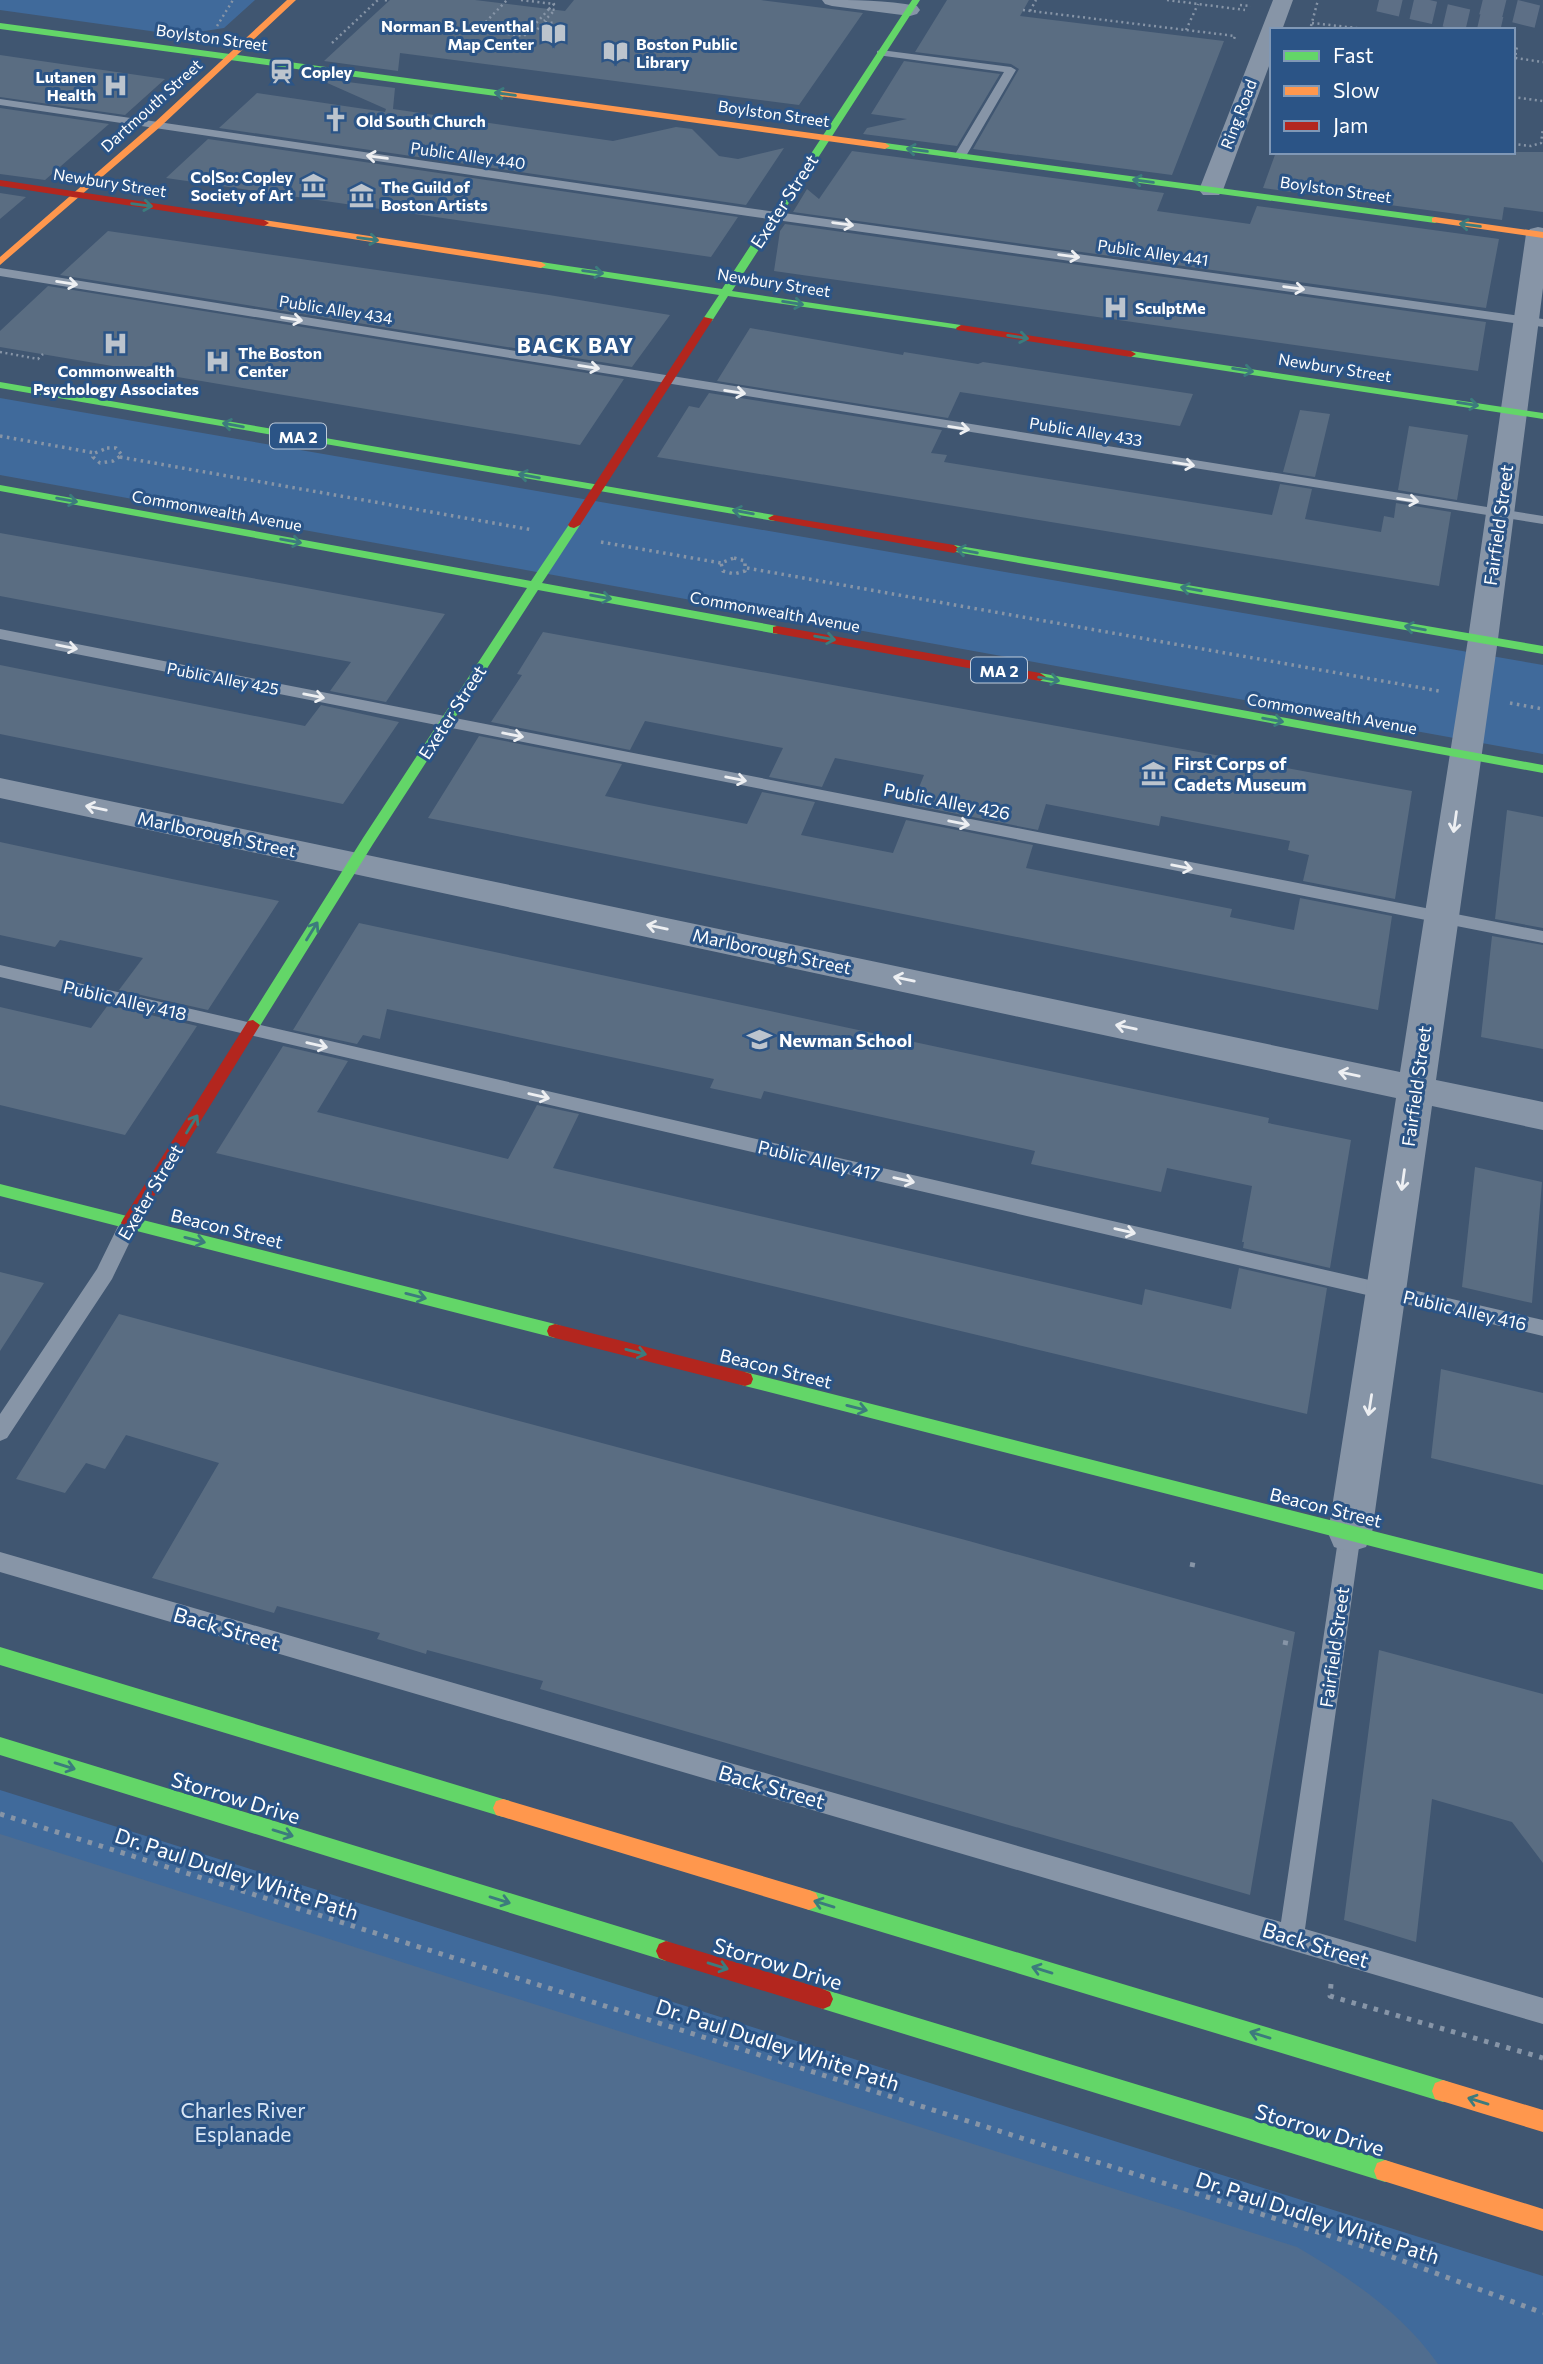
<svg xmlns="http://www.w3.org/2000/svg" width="1543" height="2364" font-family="Commissioner,sans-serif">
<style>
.green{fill:#406a9b}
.water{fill:#506d8f}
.building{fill:#5a6d82}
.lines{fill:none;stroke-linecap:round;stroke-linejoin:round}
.highway-tunnel{stroke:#5d6f86;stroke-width:23;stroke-dasharray:23 11;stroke-linecap:butt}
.path-far2{stroke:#8795a7;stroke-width:2.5;stroke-dasharray:2 3.5;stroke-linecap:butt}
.path-far1{stroke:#8795a7;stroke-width:3.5;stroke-dasharray:2.5 4.5;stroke-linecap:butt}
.path{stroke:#8795a7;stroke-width:5;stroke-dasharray:4.5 7;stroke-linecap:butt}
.lane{fill:#8795a7;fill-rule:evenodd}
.street{fill:#8795a7;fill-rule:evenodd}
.fast{fill:#63d668;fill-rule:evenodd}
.slow{fill:#ff974d;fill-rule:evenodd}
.jam{fill:#b3261e;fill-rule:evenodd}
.oneway{stroke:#3c7b7d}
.oneway2{stroke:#edeff2}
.labels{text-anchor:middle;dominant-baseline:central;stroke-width:6;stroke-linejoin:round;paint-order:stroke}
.far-poi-label{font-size:16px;font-weight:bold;fill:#fff;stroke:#2b5486;text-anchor:start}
.far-street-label{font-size:16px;fill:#fff;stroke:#2b5486}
.shield{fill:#2b5486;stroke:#bfccdb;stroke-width:2}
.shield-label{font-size:16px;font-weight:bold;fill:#fff}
.street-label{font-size:18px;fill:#fff;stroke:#2b5486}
.poi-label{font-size:18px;font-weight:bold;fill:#fff;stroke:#2b5486;text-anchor:start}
.far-district-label{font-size:21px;font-weight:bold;letter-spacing:2px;fill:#fff;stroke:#2b5486}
.near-street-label{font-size:21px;fill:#fff;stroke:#2b5486}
.near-park-label{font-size:21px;fill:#dae7f6;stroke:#2b5486}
</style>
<rect width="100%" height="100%" fill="#405671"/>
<path class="green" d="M0,0H255L224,28L179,35L0,10Z
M0,398L1543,665V754L0,475Z
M0,1790L1543,2276V2364H0Z"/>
<path class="water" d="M0,1834L1297,2247C1350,2278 1402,2313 1438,2364H0Z"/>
<path class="building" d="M390,0H475L565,11L574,0H761L863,13L799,105L400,53L398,71L324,61Z
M947,0H1029L1020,16L1224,41L1172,175L973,149L1019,69L1011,64L915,52Z
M0,55L96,69L165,79L125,115L0,97Z
M904,61L1000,74L957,146L863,134L867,128L907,119L871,114Z
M316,78L395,88L393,109L613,141L676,127L692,129L719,156L738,159L784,148L746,205L219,128L257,93L385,112L386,109Z
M0,108L109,124L45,180L0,174Z
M208,139L738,217L711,257L166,178Z
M852,151L1164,193L1157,211L1250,224L1257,206L1499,239L1486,308L793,212L807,189L819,199Z
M1276,152H1543V212L1504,207L1502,220L1263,188Z
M0,193L26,197L0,219Z
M785,224L1486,322L1478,371L774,271L780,231Z
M108,231L549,295L670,315L632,367L60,275Z
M48,286L624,379L580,445L0,347V331Z
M750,328L903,355L904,352L978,364L983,362L1193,394L1180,426L960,392L948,418L717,381Z
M709,393L942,430L931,453L947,455L944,462L1272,515L1280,484L1312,489L1305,519L1381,532L1384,516L1394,518L1396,503L1451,512L1439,586L657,457L689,406L699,408Z
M1300,410L1330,414L1315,477L1283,472Z
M1409,426L1468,435L1457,500L1398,490Z
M0,533L285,584L445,614L386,702L330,691L351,662L0,596Z
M543,632L1412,791L1395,899L1303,881L1309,855L1288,850L1290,841L1161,816L1159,826L1046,804L1038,830L912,805L924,775L835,758L822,787L769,777L783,748L731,738L645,721L630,750L491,722L522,675L517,674Z
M0,665L305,726L321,705L399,722L343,804L0,734Z
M479,736L622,764L605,796L649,805L747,824L762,792L815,802L801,835L893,853L906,820L1033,845L1026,868L1232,909L1230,917L1294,930L1300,898L1392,916L1378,1010L428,818Z
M1507,810L1543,817V928L1495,919Z
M0,842L172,879L279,901L208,1010L119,990L143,958L60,940L55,947L0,935Z
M359,923L1269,1118L1268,1123L1351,1140L1330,1268L1243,1248L1244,1242H1242L1252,1186L1167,1168L1161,1192L1031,1164L1035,1151L764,1091L761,1099L710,1088L714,1079L387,1009L380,1039L363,1035L357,1044L293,1030Z
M1492,936L1543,945V1049L1481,1037Z
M108,1005L197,1026L125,1135L0,1105V1007L91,1028Z
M283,1046L348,1061L317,1112L508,1159L537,1105L579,1114L553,1168L949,1260L1142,1305L1145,1289L1231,1309L1239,1268L1327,1288L1307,1414L216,1153Z
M1475,1167L1542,1182L1532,1303L1462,1287Z
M0,1272L44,1283L0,1351Z
M119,1314L969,1541L1295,1632L1250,1895L540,1689L543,1681L427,1650L426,1654L377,1639L380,1633L277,1606L274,1613L152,1578L219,1463L126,1435L105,1469L86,1463L65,1493L16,1479Z
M1441,1369L1543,1393V1485L1431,1458Z
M1379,1650L1543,1694V1863L1512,1822L1432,1799L1416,1942L1344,1920Z"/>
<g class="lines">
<path class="highway-tunnel" d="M1379,0L1508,30
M1482,3L1543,18"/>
<path class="path-far2" d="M385,0L389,1
M521,0L554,4L549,9L555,10L544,21
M1167,0L1245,10
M1240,5L1251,6
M1023,10L1235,36L1234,39
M1030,11L1036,0
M1312,23L1374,30
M217,26L233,0
M1311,26L1318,0
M475,30L524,36L529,31L535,32L544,22L554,23
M478,30L507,0
M1186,30L1198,4
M529,31L549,9
M332,43L378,0
M1513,46H1517L1515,58L1543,62
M1513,69L1515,58
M1513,97L1543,101
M1513,144L1531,146L1541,143L1543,128
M0,352L38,359L43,354"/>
<path class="path-far1" d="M0,436L95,453
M107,448H116L122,455L113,461L100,463L93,457L95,453Z
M120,457L533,530
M601,542L721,563
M734,558L745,561V571L734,574L723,571L721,563Z
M747,568L1439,691
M1510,703L1543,709"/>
<path class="path" d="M1192,1567L1194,1557
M1285,1645L1287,1635
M0,1814L1368,2248L1543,2313
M1331,1984L1330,1996L1543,2058"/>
<path class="lane" d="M881,50L1011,67L1016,70L966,156L960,159L954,156L1004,72L877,55V51Z
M0,99L748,208L1543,319V327L748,216L0,105Z
M0,268L1543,516V524L0,276Z
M0,629L1543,931V943L0,639Z
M0,965L1543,1320V1336L0,977Z
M129,1215L136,1218L139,1223L112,1279L7,1438L0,1441V1414L97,1269L122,1218Z
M1350,1523L1358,1526L1361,1533L1305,1929L1543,1998V2024L0,1572V1552L1281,1922L1339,1533L1342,1526Z"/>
<path class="street" d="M822,0C854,0 886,0 917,6L920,10L917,14L910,16L832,6L825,4Z
M1273,0H1293L1282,30H1272V58L1223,190L1219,195H1203L1199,190Z
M1538,227L1543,228V288L1498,639L1436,1080L1543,1102V1130L1432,1106L1372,1533L1366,1547L1350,1552L1334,1547L1328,1533L1396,1098L0,798V778L1400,1072L1468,639L1526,234L1530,229Z"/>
<path class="fast" d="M912,0H920L732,291L961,325L966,328L965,330L728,296L712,321L708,322L703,319L719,295L537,267V263L541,262L722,289Z
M0,23L503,91L507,94L503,97L0,29Z
M885,143L1435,217L1440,220L1435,223L882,148V144Z
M1131,351L1543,413V419L1127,356L1126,354Z
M0,382L774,515L780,518L774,521L0,388Z
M0,485L531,581L570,523L574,522L580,525L542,583L777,626L783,630L777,634L538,590L373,844L258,1029H248L246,1025L248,1021L363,838L527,588L0,491Z
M954,545L1543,646V654L950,551L948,549Z
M1040,673L1543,765V773L1036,680L1034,677Z
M0,1184L555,1324L561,1326L563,1331L561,1336L555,1338L0,1196Z
M745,1372L1543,1574V1590L745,1386L739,1384L737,1379L739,1374Z
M0,1647L503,1799L510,1801L513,1808L510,1815L503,1817L0,1665Z
M0,1737L666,1941L673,1944L676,1951L673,1958L666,1961L0,1755Z
M809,1890L1443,2080L1451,2083L1454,2091L1451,2099L1443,2102L809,1910L802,1907L799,1900L802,1893Z
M823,1989L1385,2160L1393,2163L1396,2171L1393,2179L1385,2182L823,2009L816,2006L813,1999L816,1992Z"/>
<path class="slow" d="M287,0H296L160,127L0,265V257L154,123Z
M503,91L885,143L890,146L885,149L500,96V92Z
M1435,217L1543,232V238L1432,222V218Z
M264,220L541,262L546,265L541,268L261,225L259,223Z
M503,1799L809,1890L816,1893L819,1900L816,1907L809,1910L503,1817L496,1815L493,1808L496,1801Z
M1443,2080L1543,2110V2132L1435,2099L1432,2091L1435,2083Z
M1385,2160L1543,2209V2231L1377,2179L1374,2171L1377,2163Z"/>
<path class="jam" d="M0,180L264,220L269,223L264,226L0,186Z
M704,317L713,319L580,525L574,528L570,527L568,525Z
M961,325L1131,351L1136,354L1131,357L957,330L956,328Z
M774,515L954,545L960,549L954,553L770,520L768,518Z
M777,626L1040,673L1046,677L1040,681L773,633V627Z
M253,1020L260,1025L135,1227H123L121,1223L123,1219L248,1021Z
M555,1324L745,1372L751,1374L753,1379L751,1384L745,1386L555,1338L549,1336L547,1331L549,1326Z
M666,1941L823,1989L830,1992L833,1999L830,2006L823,2009L666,1961L659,1958L656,1951L659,1944Z"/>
</g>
<defs><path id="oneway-shaft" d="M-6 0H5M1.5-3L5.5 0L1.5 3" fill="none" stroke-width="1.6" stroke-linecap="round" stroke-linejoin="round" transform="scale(1.75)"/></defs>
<g class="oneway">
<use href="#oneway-shaft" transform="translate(505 94) rotate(-172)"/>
<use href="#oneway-shaft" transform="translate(917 150) rotate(-172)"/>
<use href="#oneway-shaft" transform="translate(1143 181) rotate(-172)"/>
<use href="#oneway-shaft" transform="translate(142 205) rotate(8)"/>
<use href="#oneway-shaft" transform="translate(1470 225) rotate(-172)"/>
<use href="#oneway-shaft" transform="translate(368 239) rotate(8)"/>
<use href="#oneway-shaft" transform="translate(593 272) rotate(8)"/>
<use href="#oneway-shaft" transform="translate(793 303) rotate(9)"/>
<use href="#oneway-shaft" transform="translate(1018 337) rotate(9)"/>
<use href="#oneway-shaft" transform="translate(1243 370) rotate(9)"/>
<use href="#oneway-shaft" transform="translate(1468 404) rotate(9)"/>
<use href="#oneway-shaft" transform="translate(233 425) rotate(-170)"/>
<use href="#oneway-shaft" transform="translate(529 476) rotate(-170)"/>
<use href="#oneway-shaft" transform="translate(67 500) rotate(10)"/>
<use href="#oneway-shaft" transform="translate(743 512) rotate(-170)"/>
<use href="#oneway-shaft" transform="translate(291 541) rotate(10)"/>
<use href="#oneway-shaft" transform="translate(967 551) rotate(-170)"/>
<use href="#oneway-shaft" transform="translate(1191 589) rotate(-170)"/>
<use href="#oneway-shaft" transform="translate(601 597) rotate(10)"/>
<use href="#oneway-shaft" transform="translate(1415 628) rotate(-170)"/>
<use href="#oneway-shaft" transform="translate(825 638) rotate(10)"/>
<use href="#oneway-shaft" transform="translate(1049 679) rotate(10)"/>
<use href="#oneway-shaft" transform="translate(1273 720) rotate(10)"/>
<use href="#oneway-shaft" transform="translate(312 931) rotate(-58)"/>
<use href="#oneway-shaft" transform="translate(192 1124) rotate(-58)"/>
<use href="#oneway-shaft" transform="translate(195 1240) rotate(14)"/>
<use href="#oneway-shaft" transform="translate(416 1296) rotate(14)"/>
<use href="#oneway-shaft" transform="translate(636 1352) rotate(14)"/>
<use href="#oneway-shaft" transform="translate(857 1408) rotate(14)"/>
<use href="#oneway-shaft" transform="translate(65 1766) rotate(17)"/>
<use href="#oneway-shaft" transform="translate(283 1833) rotate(17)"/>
<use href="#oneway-shaft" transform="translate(500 1900) rotate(17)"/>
<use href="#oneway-shaft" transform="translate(824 1904) rotate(-163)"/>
<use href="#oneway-shaft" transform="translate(718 1966) rotate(17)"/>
<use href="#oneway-shaft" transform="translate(1042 1970) rotate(-163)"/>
<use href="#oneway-shaft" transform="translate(1260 2035) rotate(-163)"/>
<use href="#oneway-shaft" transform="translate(1478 2101) rotate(-163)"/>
</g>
<g class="oneway2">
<use href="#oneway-shaft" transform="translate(377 157) rotate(-172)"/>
<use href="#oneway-shaft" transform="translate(843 224) rotate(8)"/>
<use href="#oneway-shaft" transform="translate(1069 256) rotate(8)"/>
<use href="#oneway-shaft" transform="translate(67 283) rotate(9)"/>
<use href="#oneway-shaft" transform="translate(1294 288) rotate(8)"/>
<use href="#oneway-shaft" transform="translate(292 319) rotate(9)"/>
<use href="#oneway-shaft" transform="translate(589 367) rotate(9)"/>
<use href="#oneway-shaft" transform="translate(735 392) rotate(9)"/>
<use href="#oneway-shaft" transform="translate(959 428) rotate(9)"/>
<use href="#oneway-shaft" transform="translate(1184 464) rotate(9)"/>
<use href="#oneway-shaft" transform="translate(1408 500) rotate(9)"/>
<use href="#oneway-shaft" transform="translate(67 647) rotate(11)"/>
<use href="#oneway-shaft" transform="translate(314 696) rotate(11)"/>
<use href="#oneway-shaft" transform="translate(513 735) rotate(11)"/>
<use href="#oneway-shaft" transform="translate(736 779) rotate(11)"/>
<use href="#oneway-shaft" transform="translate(96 808) rotate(-168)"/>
<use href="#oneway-shaft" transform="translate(1455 822) rotate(98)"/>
<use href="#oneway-shaft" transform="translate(959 823) rotate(11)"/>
<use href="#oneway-shaft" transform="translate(1182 867) rotate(11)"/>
<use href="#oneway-shaft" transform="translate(657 927) rotate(-168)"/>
<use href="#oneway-shaft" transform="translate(904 979) rotate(-168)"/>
<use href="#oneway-shaft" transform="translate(1126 1027) rotate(-168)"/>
<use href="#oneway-shaft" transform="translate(317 1045) rotate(13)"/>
<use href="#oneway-shaft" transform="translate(1349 1074) rotate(-168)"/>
<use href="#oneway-shaft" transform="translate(539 1096) rotate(13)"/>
<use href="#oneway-shaft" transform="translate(904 1180) rotate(13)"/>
<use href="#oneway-shaft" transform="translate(1403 1180) rotate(98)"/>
<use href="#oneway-shaft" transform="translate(1125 1231) rotate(13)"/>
<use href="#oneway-shaft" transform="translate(1370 1405) rotate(99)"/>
</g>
<defs>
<symbol id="library-bare" viewBox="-9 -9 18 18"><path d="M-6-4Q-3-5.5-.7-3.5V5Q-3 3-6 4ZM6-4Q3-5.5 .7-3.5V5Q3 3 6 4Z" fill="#bcc4cd" stroke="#2b5486" stroke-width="2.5" paint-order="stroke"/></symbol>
<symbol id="station-bare" viewBox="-9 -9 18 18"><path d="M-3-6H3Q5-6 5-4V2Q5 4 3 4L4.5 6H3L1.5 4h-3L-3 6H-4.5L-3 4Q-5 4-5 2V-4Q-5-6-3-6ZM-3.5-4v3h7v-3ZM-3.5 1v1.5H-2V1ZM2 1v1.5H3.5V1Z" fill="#bcc4cd" stroke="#2b5486" stroke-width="2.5" paint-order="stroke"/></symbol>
<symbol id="hospital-bare" viewBox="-9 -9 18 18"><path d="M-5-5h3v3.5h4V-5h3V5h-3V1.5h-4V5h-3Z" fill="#bcc4cd" stroke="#2b5486" stroke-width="2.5" paint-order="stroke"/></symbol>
<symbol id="church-bare" viewBox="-9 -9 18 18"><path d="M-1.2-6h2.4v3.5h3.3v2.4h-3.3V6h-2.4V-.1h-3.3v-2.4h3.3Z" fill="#bcc4cd" stroke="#2b5486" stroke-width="2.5" paint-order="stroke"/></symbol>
<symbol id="museum-bare" viewBox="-9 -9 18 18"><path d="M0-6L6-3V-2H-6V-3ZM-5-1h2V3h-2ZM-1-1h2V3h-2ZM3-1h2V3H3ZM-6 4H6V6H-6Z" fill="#bcc4cd" stroke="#2b5486" stroke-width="2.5" paint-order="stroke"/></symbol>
<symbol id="school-bare" viewBox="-9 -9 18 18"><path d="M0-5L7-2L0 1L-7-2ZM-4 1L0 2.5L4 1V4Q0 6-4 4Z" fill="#bcc4cd" stroke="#2b5486" stroke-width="2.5" paint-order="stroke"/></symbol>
</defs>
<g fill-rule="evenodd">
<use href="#library-bare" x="536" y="16" width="35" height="35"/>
<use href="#library-bare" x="598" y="34" width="35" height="35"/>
<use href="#station-bare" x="264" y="54" width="35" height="35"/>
<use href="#hospital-bare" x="98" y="68" width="35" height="35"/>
<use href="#church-bare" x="318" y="102" width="35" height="35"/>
<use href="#museum-bare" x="296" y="168" width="35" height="35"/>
<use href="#museum-bare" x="344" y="178" width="35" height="35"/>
<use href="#hospital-bare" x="1098" y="290" width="35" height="35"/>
<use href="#hospital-bare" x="98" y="326" width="35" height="35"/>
<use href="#hospital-bare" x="200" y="344" width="35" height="35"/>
<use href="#museum-bare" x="1136" y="756" width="35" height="35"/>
<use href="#school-bare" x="742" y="1022" width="35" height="35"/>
</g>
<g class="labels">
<g class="far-poi-label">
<text x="534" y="25" text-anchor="end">Norman B. Leventhal<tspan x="534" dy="18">Map Center</tspan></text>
<text x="636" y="43">Boston Public<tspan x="636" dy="18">Library</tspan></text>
<text x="301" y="71">Copley</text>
<text x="96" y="76" text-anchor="end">Lutanen<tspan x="96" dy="18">Health</tspan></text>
<text x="356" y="120">Old South Church</text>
<text x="293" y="176" text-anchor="end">Co|So: Copley<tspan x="293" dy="18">Society of Art</tspan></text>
<text x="381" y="186">The Guild of<tspan x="381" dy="18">Boston Artists</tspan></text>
<text x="1135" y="307">SculptMe</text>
<text x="238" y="352">The Boston<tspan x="238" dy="18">Center</tspan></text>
<text x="116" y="370" text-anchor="middle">Commonwealth<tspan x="116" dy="18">Psychology Associates</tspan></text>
</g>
<g class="far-street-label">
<text transform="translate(212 37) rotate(8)">Boylston Street</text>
<text transform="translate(151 105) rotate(-42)">Dartmouth Street</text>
<text transform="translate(774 113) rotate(8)">Boylston Street</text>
<text transform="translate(1238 114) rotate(-69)">Ring Road</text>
<text transform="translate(468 155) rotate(8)">Public Alley 440</text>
<text transform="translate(110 182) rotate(9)">Newbury Street</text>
<text transform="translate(1336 189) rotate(8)">Boylston Street</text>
<text transform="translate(1153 252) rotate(8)">Public Alley 441</text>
<text transform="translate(774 282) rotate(9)">Newbury Street</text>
<text transform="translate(336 309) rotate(9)">Public Alley 434</text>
<text transform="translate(1335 367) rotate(9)">Newbury Street</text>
<text transform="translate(1086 431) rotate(9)">Public Alley 433</text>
<text transform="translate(217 510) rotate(10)">Commonwealth Avenue</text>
<text transform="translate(775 611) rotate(10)">Commonwealth Avenue</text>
<text transform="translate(223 678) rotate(11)">Public Alley 425</text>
<text transform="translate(1332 713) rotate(10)">Commonwealth Avenue</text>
</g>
<g class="shield">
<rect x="270" y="423.5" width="56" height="25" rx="5"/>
<rect x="971" y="657.5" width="56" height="25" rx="5"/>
</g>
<g class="shield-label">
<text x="298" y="436">MA 2</text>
<text x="999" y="670">MA 2</text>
</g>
<g class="street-label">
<text transform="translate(784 201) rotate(-57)">Exeter Street</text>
<text transform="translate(1498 525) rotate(-82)">Fairfield Street</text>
<text transform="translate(452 712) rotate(-57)">Exeter Street</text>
<text transform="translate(947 801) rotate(11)">Public Alley 426</text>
<text transform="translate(217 834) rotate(12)">Marlborough Street</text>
<text transform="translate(772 951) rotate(12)">Marlborough Street</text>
<text transform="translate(125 1000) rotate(13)">Public Alley 418</text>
<text transform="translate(1416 1086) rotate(-82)">Fairfield Street</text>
<text transform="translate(819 1160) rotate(13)">Public Alley 417</text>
<text transform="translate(150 1192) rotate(-59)">Exeter Street</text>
<text transform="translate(227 1228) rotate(14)">Beacon Street</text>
<text transform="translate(1465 1310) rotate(13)">Public Alley 416</text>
<text transform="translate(776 1368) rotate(14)">Beacon Street</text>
<text transform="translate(1326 1507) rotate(14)">Beacon Street</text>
<text transform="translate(1334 1647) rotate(-82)">Fairfield Street</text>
</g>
<g class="poi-label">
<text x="1174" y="763">First Corps of<tspan x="1174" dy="21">Cadets Museum</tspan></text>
<text x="779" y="1040">Newman School</text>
</g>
<g class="far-district-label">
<text x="576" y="344">BACK BAY</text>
</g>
<g class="near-street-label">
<text transform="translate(227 1628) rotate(16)">Back Street</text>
<text transform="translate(772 1786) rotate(16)">Back Street</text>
<text transform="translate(236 1797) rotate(17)">Storrow Drive</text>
<text transform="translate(237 1873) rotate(18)">Dr. Paul Dudley White Path</text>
<text transform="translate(1316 1944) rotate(17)">Back Street</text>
<text transform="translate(778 1963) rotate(17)">Storrow Drive</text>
<text transform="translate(778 2044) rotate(18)">Dr. Paul Dudley White Path</text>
<text transform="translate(1320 2129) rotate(17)">Storrow Drive</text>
<text transform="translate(1318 2217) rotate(18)">Dr. Paul Dudley White Path</text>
</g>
<g class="near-park-label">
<text x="243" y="2109">Charles River<tspan x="243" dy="24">Esplanade</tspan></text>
</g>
</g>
<rect x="1270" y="28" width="245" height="126" fill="#2b5486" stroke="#8098b6" stroke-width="2"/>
<rect x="1284" y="51" width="35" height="10" fill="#63d668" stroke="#8098b6" stroke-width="2"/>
<text x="1333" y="63" font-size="21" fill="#ffffff">Fast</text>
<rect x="1284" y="86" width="35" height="10" fill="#ff974d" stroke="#8098b6" stroke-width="2"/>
<text x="1333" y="98" font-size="21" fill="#ffffff">Slow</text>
<rect x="1284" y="121" width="35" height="10" fill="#b3261e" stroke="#8098b6" stroke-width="2"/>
<text x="1333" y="133" font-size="21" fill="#ffffff">Jam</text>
</svg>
